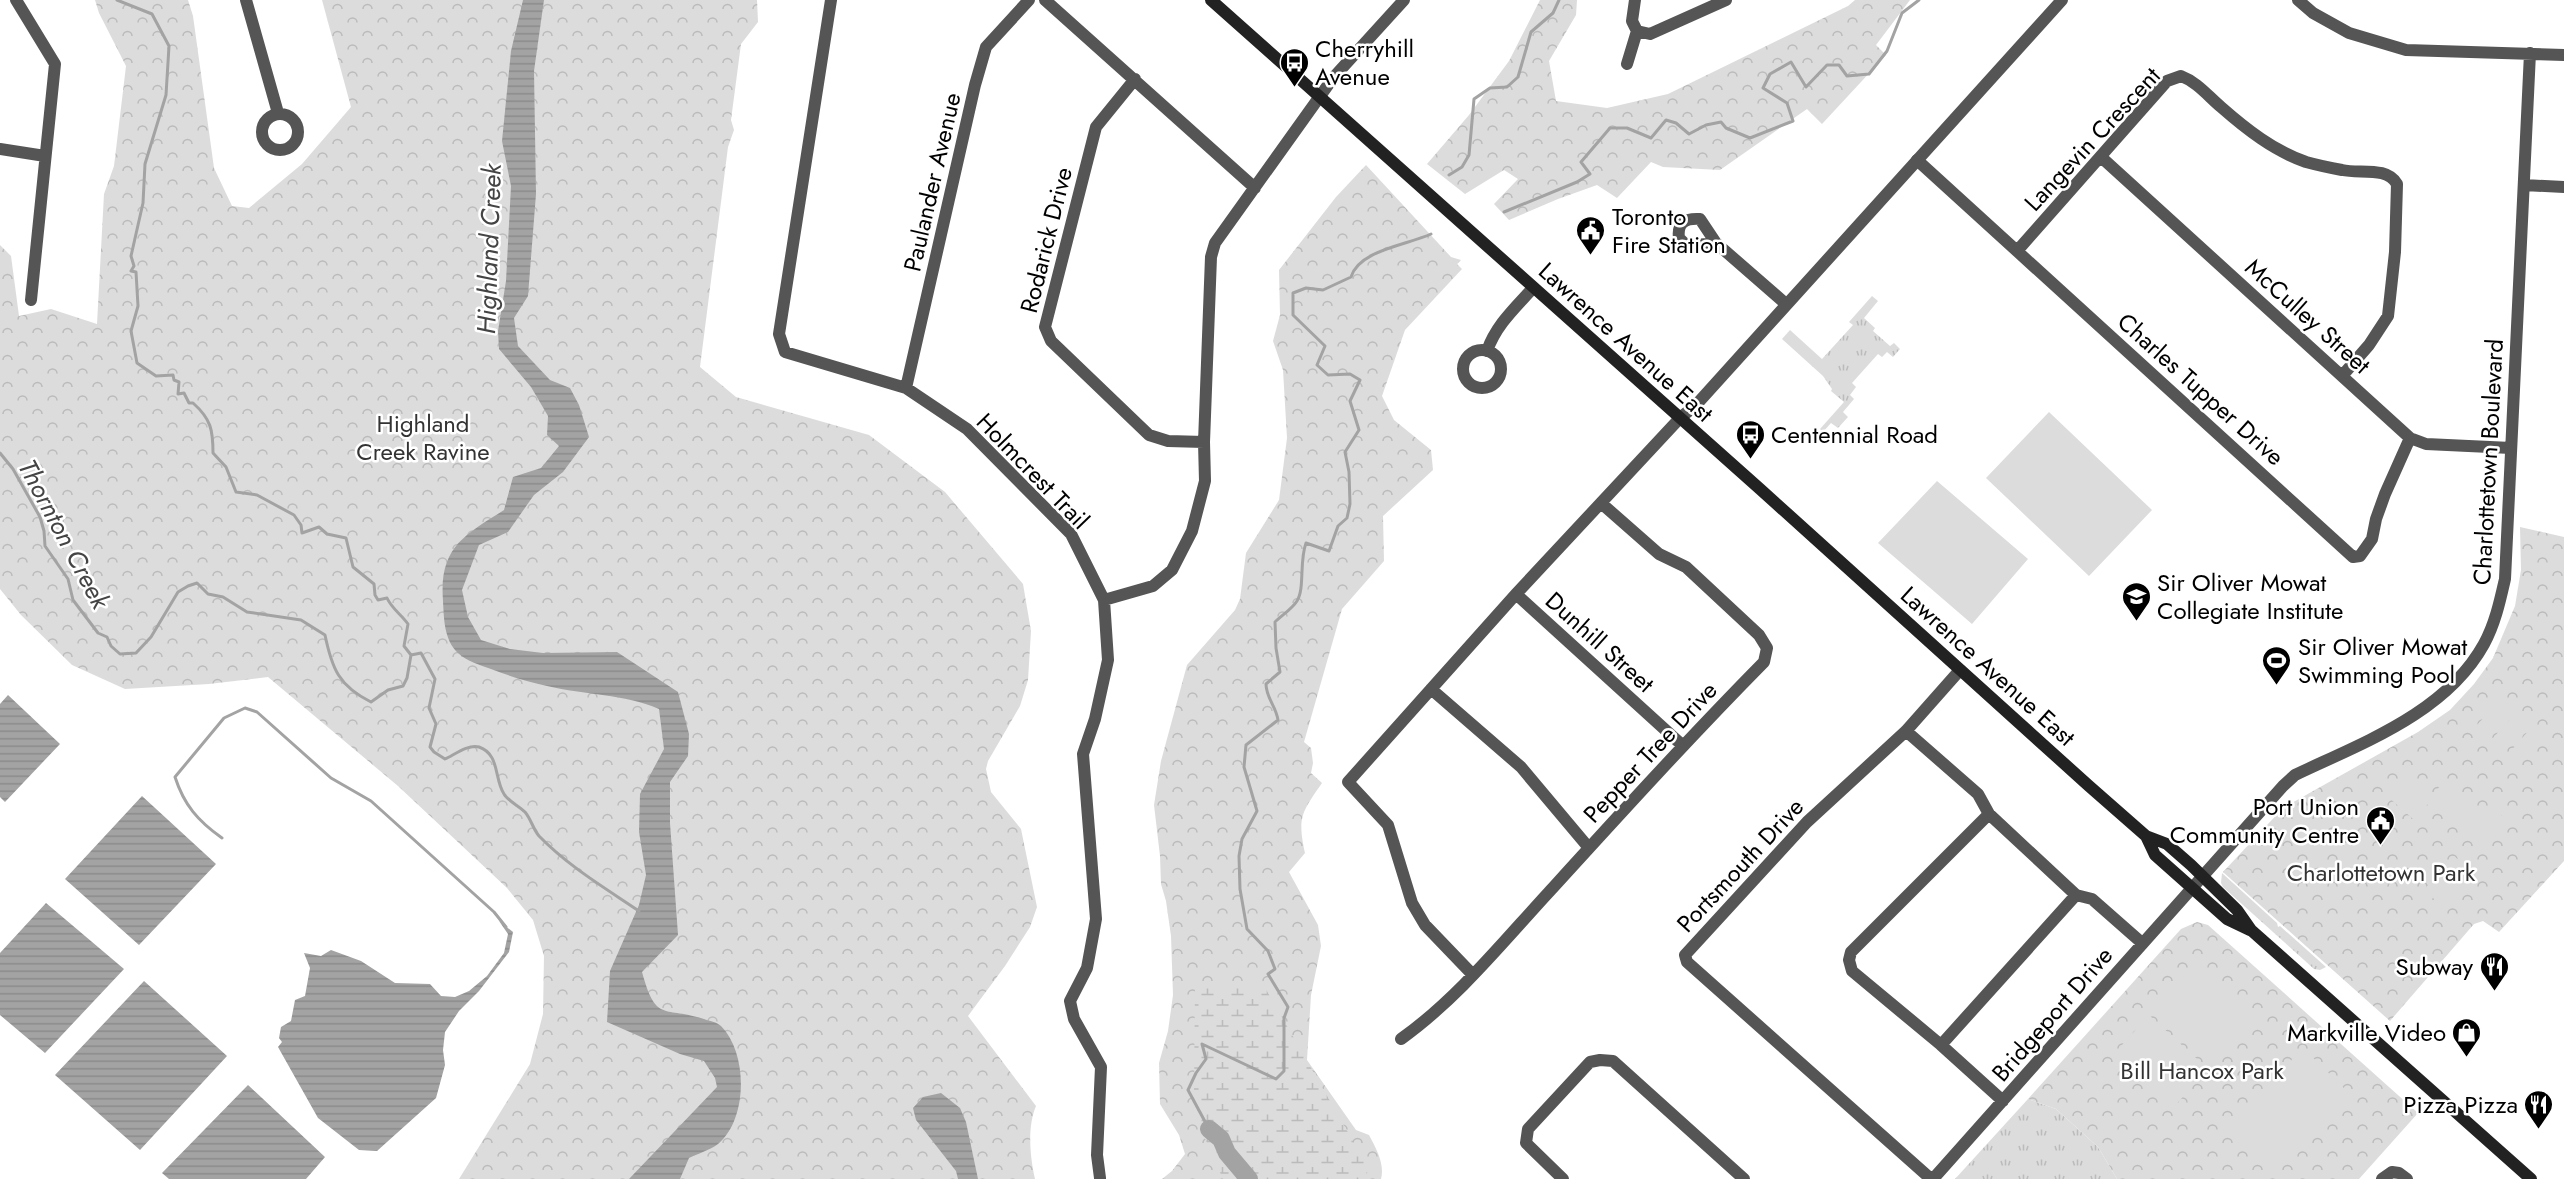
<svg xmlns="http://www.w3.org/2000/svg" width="2564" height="1179" font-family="Jost,sans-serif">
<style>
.grass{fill:url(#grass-tufts)}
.forest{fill:url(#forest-crowns)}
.wetland{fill:url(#wetland-marsh)}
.pitch{fill:#dcdcdc}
.water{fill:url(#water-rules)}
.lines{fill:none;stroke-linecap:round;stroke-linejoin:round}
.stream{stroke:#a3a3a3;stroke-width:3}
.river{stroke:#a3a3a3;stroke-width:18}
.minor{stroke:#555;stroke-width:12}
.tertiary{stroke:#555;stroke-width:12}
.secondary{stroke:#222;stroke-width:12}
.labels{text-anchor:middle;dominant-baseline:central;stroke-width:5;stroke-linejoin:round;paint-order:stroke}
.poi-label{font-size:24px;fill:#000;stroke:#fff;text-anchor:start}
.street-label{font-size:24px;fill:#000;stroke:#fff}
.park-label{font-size:24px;fill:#333;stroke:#fff}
.water-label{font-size:26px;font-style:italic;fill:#444;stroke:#fff}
</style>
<defs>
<pattern id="grass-tufts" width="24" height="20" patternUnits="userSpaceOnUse" patternTransform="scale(1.5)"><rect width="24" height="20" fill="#dcdcdc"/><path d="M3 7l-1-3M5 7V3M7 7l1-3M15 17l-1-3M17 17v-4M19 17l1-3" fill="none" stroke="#bbb"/></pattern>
<pattern id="forest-crowns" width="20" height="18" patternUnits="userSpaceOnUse" patternTransform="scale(1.5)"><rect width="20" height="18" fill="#dcdcdc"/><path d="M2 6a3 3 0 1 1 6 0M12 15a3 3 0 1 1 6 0" fill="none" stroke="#bbb"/></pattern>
<pattern id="wetland-marsh" width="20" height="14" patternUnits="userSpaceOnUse" patternTransform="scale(1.5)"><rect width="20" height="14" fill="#dcdcdc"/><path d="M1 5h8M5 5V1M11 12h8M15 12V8" fill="none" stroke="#bbb"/></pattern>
<pattern id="water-rules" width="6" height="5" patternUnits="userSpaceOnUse" patternTransform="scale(1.5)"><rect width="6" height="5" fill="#a3a3a3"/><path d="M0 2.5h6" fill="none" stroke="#8b8b8b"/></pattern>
</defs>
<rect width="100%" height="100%" fill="#fff"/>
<path class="grass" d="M1872,296L1878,301L1864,318L1875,328L1873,331L1890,346L1894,343L1900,349L1893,357L1887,352L1882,357L1878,354L1852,383L1856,387L1850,395L1854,399L1843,412L1848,417L1838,428L1831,423L1823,432L1820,429L1844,402L1831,391L1832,389L1823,376L1782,339L1790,330L1822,359L1853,325L1849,322Z
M2222,873L2277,923L2278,927L2280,926L2326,967L2320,970L2314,969L2223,887L2221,883Z
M2028,1099L2056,1109L2098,1147L2117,1179H1955Z"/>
<path class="forest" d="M95,0H188L193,16L214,168L232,206L249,208L302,164L351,107L322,0H757L758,22L741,44L731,120L734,130L728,147L700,367L736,397L869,435L945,492L1023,584L1031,631L1028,680L1020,706L988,761L986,769L991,792L1021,829L1037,907L1030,927L1005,966L968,1016L1036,1106C1027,1127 1030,1157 1035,1179H459L530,1064L543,1014L544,956L533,920L507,888L398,786L268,677L209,684L125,689L72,665L21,615L0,589V245L11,256L19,316L51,309L97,324L104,194L114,166L126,66L99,13Z
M1540,0H1577L1576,15L1549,61L1556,101L1607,108L1668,94L1848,6L1855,0H1910L1876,45L1886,55L1822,124L1807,109L1720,170L1663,167L1651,162L1617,198L1597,185L1558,199L1509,220L1494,204L1518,179L1504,170L1465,194L1427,164L1469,115L1509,61Z
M1366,165L1451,257L1461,260L1457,264L1462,269L1405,330L1382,396L1394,420L1431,450L1433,470L1383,516L1384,561L1342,609L1304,742L1311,748L1313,763L1311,773L1322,783C1302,812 1297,817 1305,853L1289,872L1318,925L1321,946L1311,995L1307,1060L1356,1130L1369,1135C1376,1148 1385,1164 1381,1179H1162L1172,1171L1185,1154L1179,1135L1160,1104L1159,1063L1168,1031L1173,995L1171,936L1166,901L1161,884L1160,856L1154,805L1161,761L1187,665L1235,610L1240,599L1246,553L1279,500L1287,438L1283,370L1273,341L1280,315L1279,270L1336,197Z
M2520,527L2564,537V861L2499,932L2483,921L2474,924L2390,1021L2223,872L2283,808L2418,732L2450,710L2474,684L2493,658L2515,606L2521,570Z
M2197,922L2208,925L2418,1113L2359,1179H2117L2098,1147L2056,1109L2028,1099L2181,929Z"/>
<path class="wetland" d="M1195,985L1264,986L1369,1169L1364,1179H1223L1203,1134L1194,1098Z"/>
<path class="pitch" d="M2049,412L2152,510L2089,576L1986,478Z
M1937,481L2028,559L1972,624L1878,543Z
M2500,700L2512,711L2488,736L2477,725Z
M2515,714L2527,725L2504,750L2492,739Z
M2531,728L2543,739L2520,764L2508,754Z
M2405,775L2432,800L2413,819L2387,796Z
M2439,787L2462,791V797L2474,808L2488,813L2493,807L2504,818L2497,837L2491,833L2479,846L2473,839L2471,841L2433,804V798Z
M2454,856L2473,873L2443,907L2424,890Z
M2193,965L2252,1019L2215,1059L2157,1005Z
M2149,1015L2208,1069L2172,1109L2113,1055Z
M2303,1048L2350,1094L2272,1174L2225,1129Z"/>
<path class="water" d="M523,0H544L534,71L536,194L528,296L514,318L518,346L550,380L570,388L579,405L589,437L563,472L534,495L508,532L479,545L462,590L468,617L481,640L510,649L543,653L617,652L678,692L689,734L688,756L670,782V823L678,935L642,972C656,1023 663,1006 704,1019C709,1021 717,1022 721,1026C748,1053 748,1119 718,1144C710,1150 697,1154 689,1158L680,1179H629L717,1087L715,1078L704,1061L680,1054L607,1022L610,971L639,905L646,875L639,832L640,794L664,749L659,709C624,694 585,695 547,686C529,682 509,676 491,669C480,665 466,661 458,653C444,640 444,619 443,601C439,548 463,536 504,510L513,477L541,468L559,446L547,435L548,416L531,387L499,349L498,331L506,281L511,186L502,141L511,51Z
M8,695L60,744L5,802L0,797V704Z
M142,796L216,864L139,945L65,879Z
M46,903L124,969L45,1053L0,1015V953Z
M499,921L513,932L509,952L479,991L459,1011L445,1032L443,1050L445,1065L436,1098L377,1151L359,1150L318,1118L278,1047L282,1042L279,1038L281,1027L291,1021L295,1000L305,996L310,968L304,953L321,956L331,950L361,961L395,983L430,984L441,996L455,997L469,991L487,976L504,953L508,934Z
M144,981L227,1056L140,1150L55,1075Z
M248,1085L325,1157L306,1179H169L162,1173Z
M941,1093L960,1108L966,1122L978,1179H958L956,1171L916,1120L913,1108L923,1097Z"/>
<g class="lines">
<path class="stream" d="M117,0L152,14L169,46L166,95L145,164L143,203L131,256L134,266L131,271L136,272L138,306L131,331L137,363L156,376L173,375L174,380L179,382L178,394L184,393L189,403H193C211,419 213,430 213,453L226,467L236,492L257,495L294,515L301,525L302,533L319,527L327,534L346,538L353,567L374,584L375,595L378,600L387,598C392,609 401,614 408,624L404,646L411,655
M1449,175L1462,167L1469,155L1474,99L1490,88L1507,87L1518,77L1531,32L1553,13L1559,0
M1504,212L1577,182L1590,174L1581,162L1610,128H1627L1651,138L1666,120L1676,123L1689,134L1706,125L1721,122L1726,128L1750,138L1793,121L1787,103L1763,88L1770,74L1791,62L1806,87L1827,65H1839L1847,76L1869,74L1887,51L1902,13L1919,0
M0,453L13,469L40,517L44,531L45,546L68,579L73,600L98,633L107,637L111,646L120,654L136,653L151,637L178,592L188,586L197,583L208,594L223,597L247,612L301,620L325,635C332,669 339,686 371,702L388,690L403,686L407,678L411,655L421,653L435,679L429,708L436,724L430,747L434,752L445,759C454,755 468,744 479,747C500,754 494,779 504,794C508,801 519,806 525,812C531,819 533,829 539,836C568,866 605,888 639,911
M222,838C198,821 184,805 175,777L224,718L245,708L257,712L331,778L371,801L494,912L506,927
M1209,1129L1188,1090L1196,1073L1206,1059L1202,1044L1276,1079L1284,1071V1018L1288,1007L1268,974L1275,969L1268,951L1247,929L1240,889L1239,856L1242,839L1257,811L1244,767L1246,745L1278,720C1276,706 1266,698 1266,684L1280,672L1276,648L1275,622C1282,615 1292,609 1297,601C1305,588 1299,562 1306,543L1329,551L1338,526L1347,518L1350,504L1349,472L1345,452L1359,430L1350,401L1360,380L1350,374L1328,375L1317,365L1325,346L1293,315V293L1306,288L1323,290L1351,277C1359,250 1407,245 1431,234"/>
<path class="river" d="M1209,1129L1221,1139L1227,1153L1249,1179"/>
<path class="minor" d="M16,0L55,64L31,300
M246,0L278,113
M831,0L779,334L785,352L906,388L967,429L1071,534L1104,600L1108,660L1095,719L1083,754L1096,919L1087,968L1070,1001L1074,1019L1101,1067L1097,1155L1100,1178
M1045,0L1255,188
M1635,0L1632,21L1637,31L1650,34L1726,0
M2298,0L2313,13L2349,33L2406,50L2564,55
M1627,64L1637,31
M1135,79L1096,127L1045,327L1051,341L1149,435L1168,441L1204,442
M262 132a18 18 0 1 1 36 0a18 18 0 1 1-36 0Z
M0,149L45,156
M2101,157L2410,438L2426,444L2511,448
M1917,160L2353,557L2360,556L2372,539L2376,519L2385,494L2410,438
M2524,185L2564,187
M1716,243L1687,246L1679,238C1677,223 1685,218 1700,219L1716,243L1786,304
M2017,251L2167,81L2181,76C2197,82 2208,96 2221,107C2246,129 2274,151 2306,162C2317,165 2331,168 2342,170C2360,174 2387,166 2397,184L2395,252L2388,316L2369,345L2342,376
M1463 369a19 19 0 1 1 38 0a19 19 0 1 1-38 0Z
M1487,351C1496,325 1515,308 1533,288
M906,388L975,85L986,47L1029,0
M1516,594L1682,745
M1104,600L1153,586L1172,570L1192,531L1205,481L1204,442L1211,257L1215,243L1333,78L1404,0
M1431,689L1521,767L1589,848
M1906,731L1978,794L1989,814
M2076,895L2092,899L2142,943
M1473,975L1425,925L1412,903L1388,825L1348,782L1516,594L1680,418
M1401,1039C1457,999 1502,943 1549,892C1620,814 1690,737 1764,662L1767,648L1759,635L1686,567L1659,554L1601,503
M1941,1045L2076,895L1989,814L1851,952L1849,960L1852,971L1941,1045L2003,1101
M1563,1179L1526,1143L1528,1129L1590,1062L1600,1060L1613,1061L1744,1179
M1931,1179L1687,962L1685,955L1807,822L1906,731L1960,670
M1933,1179L2283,786L2295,775C2362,743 2446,713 2484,644C2495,624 2500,601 2505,579L2530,53
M2382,1179L2392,1172L2399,1173L2407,1179"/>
<path class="tertiary" d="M1680,418L1696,405L2062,0"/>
<path class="secondary" d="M1211,0L1760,489L2089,786L2146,836L2167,844L2191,865L2237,910L2251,930L2531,1179
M2146,836L2155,855L2227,919L2250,930"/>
</g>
<defs>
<symbol id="bus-pin" viewBox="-11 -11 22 30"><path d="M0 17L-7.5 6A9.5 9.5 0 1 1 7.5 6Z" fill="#000" stroke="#fff"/><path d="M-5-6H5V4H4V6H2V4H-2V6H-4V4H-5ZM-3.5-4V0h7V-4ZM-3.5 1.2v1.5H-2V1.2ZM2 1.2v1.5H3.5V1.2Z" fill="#fff"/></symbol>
<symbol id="civic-pin" viewBox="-11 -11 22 30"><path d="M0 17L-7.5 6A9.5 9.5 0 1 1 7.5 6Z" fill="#000" stroke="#fff"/><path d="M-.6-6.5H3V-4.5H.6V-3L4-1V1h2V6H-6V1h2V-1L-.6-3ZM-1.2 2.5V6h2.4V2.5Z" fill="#fff"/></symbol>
<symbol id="school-pin" viewBox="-11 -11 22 30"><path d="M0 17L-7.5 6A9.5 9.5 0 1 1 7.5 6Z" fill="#000" stroke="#fff"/><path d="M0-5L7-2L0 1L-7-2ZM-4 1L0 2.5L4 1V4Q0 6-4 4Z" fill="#fff"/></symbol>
<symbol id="stadium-pin" viewBox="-11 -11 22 30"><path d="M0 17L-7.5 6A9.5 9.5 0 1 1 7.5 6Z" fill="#000" stroke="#fff"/><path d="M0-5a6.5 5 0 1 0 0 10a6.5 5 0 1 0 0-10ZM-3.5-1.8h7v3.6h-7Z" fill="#fff"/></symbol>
<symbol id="restaurant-pin" viewBox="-11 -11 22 30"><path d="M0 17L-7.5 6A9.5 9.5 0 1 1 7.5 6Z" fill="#000" stroke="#fff"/><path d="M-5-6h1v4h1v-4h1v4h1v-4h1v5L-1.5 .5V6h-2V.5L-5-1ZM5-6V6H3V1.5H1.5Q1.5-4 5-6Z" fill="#fff"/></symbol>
<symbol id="shop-pin" viewBox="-11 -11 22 30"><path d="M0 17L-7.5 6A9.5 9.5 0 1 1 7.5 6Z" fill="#000" stroke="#fff"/><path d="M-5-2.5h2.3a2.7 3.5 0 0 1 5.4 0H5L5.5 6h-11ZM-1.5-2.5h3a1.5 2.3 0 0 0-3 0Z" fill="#fff"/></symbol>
</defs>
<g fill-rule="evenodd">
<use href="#bus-pin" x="1278" y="46" width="33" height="45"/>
<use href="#civic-pin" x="1574" y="214" width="33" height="45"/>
<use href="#bus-pin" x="1734" y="418" width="33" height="45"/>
<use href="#school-pin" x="2120" y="580" width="33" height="45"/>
<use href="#stadium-pin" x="2260" y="644" width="33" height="45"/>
<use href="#civic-pin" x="2364" y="804" width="33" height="45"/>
<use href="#restaurant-pin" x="2478" y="950" width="33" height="45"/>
<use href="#shop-pin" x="2450" y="1016" width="33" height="45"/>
<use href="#restaurant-pin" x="2522" y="1088" width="33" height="45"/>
</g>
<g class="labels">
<g class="poi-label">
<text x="1315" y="48">Cherryhill<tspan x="1315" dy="28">Avenue</tspan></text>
<text x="1612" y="216">Toronto<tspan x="1612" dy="28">Fire Station</tspan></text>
<text x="1771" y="434">Centennial Road</text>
<text x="2157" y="582">Sir Oliver Mowat<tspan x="2157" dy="28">Collegiate Institute</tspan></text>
<text x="2298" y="646">Sir Oliver Mowat<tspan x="2298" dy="28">Swimming Pool</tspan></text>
<text x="2359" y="806" text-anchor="end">Port Union<tspan x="2359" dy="28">Community Centre</tspan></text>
<text x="2473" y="966" text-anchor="end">Subway</text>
<text x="2446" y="1032" text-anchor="end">Markville Video</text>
<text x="2518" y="1104" text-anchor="end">Pizza Pizza</text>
</g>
<g class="street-label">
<text transform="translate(2092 139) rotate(-47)">Langevin Crescent</text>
<text transform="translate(932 182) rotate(-77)">Paulander Avenue</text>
<text transform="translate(1046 240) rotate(-76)">Rodarick Drive</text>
<text transform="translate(2308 316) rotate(42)">McCulley Street</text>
<text transform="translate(1626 342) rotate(42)">Lawrence Avenue East</text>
<text transform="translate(2201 389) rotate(42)">Charles Tupper Drive</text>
<text transform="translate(2488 462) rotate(-87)">Charlottetown Boulevard</text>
<text transform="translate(1033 471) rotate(46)">Holmcrest Trail</text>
<text transform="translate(1600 642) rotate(42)">Dunhill Street</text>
<text transform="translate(1988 666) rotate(42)">Lawrence Avenue East</text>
<text transform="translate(1650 752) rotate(-47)">Pepper Tree Drive</text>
<text transform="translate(1740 865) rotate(-47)">Portsmouth Drive</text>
<text transform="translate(2052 1014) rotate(-49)">Bridgeport Drive</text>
</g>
<g class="park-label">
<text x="423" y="423">Highland<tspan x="423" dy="28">Creek Ravine</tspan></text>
<text x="2381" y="872">Charlottetown Park</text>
<text x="2202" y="1070">Bill Hancox Park</text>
</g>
<g class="water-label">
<text transform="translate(489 249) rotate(-88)">Highland Creek</text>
<text transform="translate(64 534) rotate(62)">Thornton Creek</text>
</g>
</g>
</svg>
